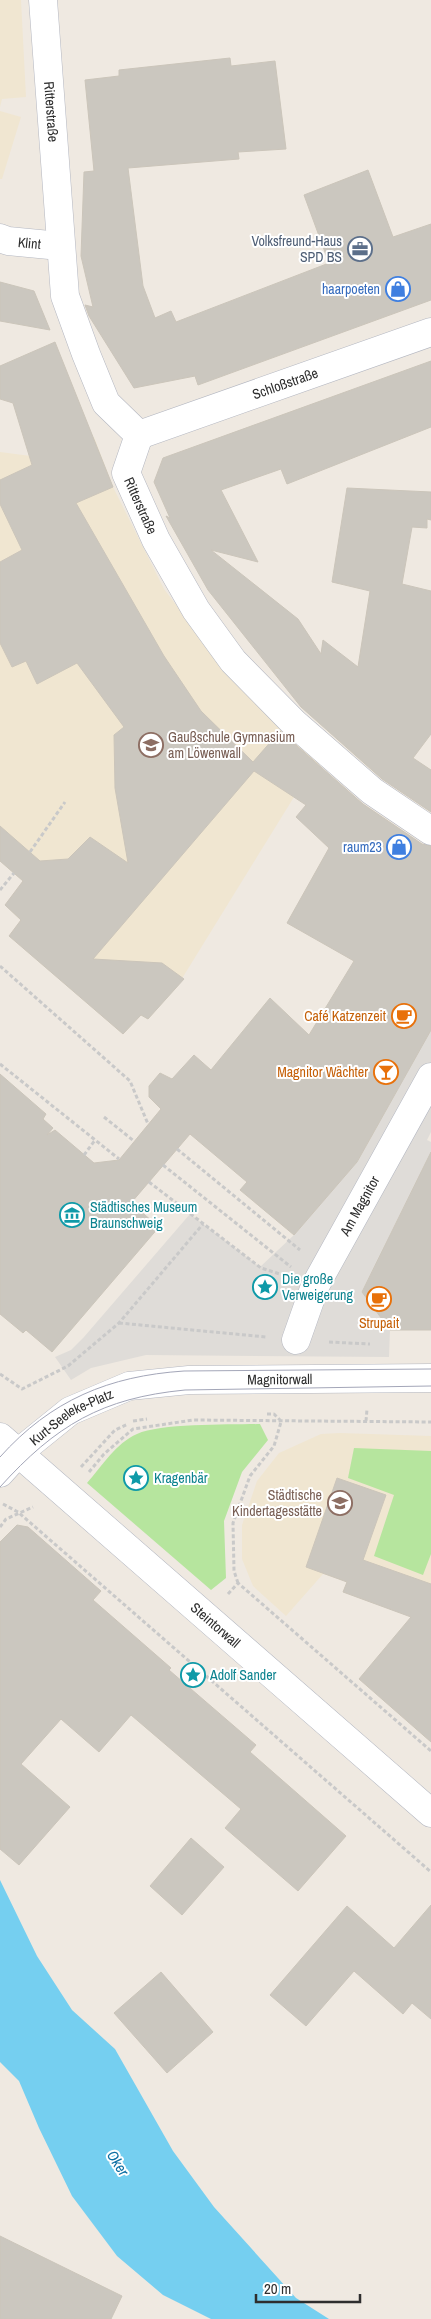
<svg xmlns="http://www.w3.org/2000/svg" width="431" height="2319" font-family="'Archivo Narrow',sans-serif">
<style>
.education{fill:#f0e6d1}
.green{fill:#b6e59e}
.plaza{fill:#dfdcd8}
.water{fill:#75cff0}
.building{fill:#cbc7bf;stroke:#cbc5ba}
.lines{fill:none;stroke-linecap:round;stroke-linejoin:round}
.pedestrian-casing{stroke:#b4b7c1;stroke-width:29}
.minor-casing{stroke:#b4b7c1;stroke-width:29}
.tertiary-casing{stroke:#b4b7c1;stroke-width:29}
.path{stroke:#c9c9c9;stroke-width:3;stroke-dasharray:4 2.5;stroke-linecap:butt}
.pedestrian{stroke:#fff;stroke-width:28}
.minor{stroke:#fff;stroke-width:28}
.tertiary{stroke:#fff;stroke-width:28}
.tram{stroke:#a3a6b8;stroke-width:1}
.labels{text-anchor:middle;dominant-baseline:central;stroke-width:4;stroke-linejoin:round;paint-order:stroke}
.street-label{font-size:14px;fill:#2e2e2e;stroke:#fff}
.service-label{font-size:14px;fill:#4e5e75;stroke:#fff;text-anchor:end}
.shop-label{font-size:14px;fill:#366cbe;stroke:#fff;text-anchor:end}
.education-label{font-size:14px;fill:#785e54;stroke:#fff;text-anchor:start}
.food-label{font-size:14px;fill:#c56008;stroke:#fff;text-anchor:end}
.culture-label{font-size:14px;fill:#0d838f;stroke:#fff;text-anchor:start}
.water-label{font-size:15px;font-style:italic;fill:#0d6fa3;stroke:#fff}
</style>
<rect width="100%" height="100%" fill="#efe9e1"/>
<path class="education" d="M0,0H21L26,97L2,99L0,107Z
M0,111L21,117L2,179H0Z
M94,437L113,487L164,589L223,667L321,761L294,797L178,985L148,1019L141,1015L123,1034L9,936L21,920L9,909L8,901L23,881L0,861V452L46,458Z
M340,1433L431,1436V1606L377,1599L375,1604L343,1592L347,1582L323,1574L286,1616L253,1586L242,1559V1525L257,1481L279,1453L321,1434Z"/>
<path class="green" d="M260,1424L268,1440L242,1472L224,1521L226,1578L211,1590L87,1483C102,1466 116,1443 137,1434C161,1423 231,1425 260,1424Z
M354,1448L431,1451V1554L423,1575L374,1556L394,1495L348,1478Z"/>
<path class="plaza" d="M431,1029V1132L427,1140L431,1142V1153L362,1292L390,1330L389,1357L146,1355L91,1368L71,1380L55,1357L71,1350L84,1337L190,1214L260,1267L294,1235L357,1162Z"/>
<path class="water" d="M0,1880L37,1956L72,2010L115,2049L173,2151L214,2207L296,2298L329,2319H211L163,2295L117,2256L72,2196L39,2128L19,2081L0,2062Z"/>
<path class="building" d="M230,58L231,66L275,61L286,149L238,152L239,159L128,168L143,286L155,318L171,311L176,322L329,263L304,195L368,170L393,237L431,224V300L198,385L195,376L134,388L89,316L85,305L93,307L81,256L84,172L94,171L85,80L119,76V70Z
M0,282L34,291L50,330L0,321Z
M55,342L113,487L76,503L164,656L201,711L253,762L280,731L363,804L422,844L431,846V1030L357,1162L294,1235L240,1190L247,1182L190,1134L131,1203L159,1227L52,1352L26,1330L23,1333L0,1314V1074L46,1114L43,1119L53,1128L47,1135L55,1130L94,1163L119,1160L161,1109L149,1097V1086L160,1073L172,1079L194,1055L211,1070L270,998L309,1035L354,961L287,923L329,848L296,817L306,805L254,771L93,959L162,963L184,979L148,1019L141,1015L123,1034L9,936L21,920L5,905L23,881L0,861V826L40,861L68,859L90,837L128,863L115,788L114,735L124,727L77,663L37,684L26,661L12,667L0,643V562L22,550L0,504V480L32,465L13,403L0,399V366Z
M431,361V427L287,484L281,469L221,490L258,562L211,550L298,619L321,654L323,640L358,667L370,591L332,582L347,488L431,492V520L427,519V528L412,527L402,584L431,591V734L413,758L431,770V812L382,779L301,707L208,590L166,516L170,518L154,482L163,458Z
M431,1152V1330H390L362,1292Z
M337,1478L386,1495L363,1560L431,1584V1742L359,1679L411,1617L343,1592L347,1582L306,1567Z
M17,1525L28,1527L101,1591L93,1600L171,1668L169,1670L256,1745L250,1752L346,1836L298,1891L225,1828L241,1809L131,1715L99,1752L61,1719L21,1764L70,1807L19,1865L0,1849V1542Z
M191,1838L224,1867L182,1915L150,1886Z
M431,1905V2019L412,2003L403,2014L354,1971L306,2026L270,1995L347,1906L394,1948Z
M161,1972L213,2032L167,2073L114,2013Z
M0,2236L122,2296L111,2319H0Z"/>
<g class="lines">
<defs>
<g id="pedestrian">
<path id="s1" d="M296,1340L315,1286L431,1077"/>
</g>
<g id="minor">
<path id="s2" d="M43,0L65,296L86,354L106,403L139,435"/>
<path id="s3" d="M0,238L8,241L60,246"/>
<path id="s4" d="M139,435L126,473L156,540L196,610L233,661L294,723L372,791L431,831"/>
<path id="s5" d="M139,435L431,332"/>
<path id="s6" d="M0,1437L431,1813"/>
<path id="s7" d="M18,1453L70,1411L129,1386L189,1380L431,1378"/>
</g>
<path id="tertiary" d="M0,1473L18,1453"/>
</defs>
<use href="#pedestrian" class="pedestrian-casing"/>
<use href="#minor" class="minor-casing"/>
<use href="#tertiary" class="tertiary-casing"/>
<path class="path" d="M30,852L65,802
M0,890L14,873
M0,966L130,1081L148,1124
M0,1064L119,1159
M104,1117L134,1141
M177,1149L300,1250
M84,1155L95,1140
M163,1165L291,1267
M149,1182L261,1268L286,1276
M119,1323L266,1337
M329,1342L370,1344
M0,1374L22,1389L68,1366L119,1323L203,1224
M267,1414H274L281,1421
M133,1421L147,1419
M366,1421L367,1409
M81,1467L115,1430L128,1424
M89,1472L104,1454L133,1429L193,1420L431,1422
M3,1504L18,1512L431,1872
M0,1527L6,1519L33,1507
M238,1583L234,1571L233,1523L250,1476L274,1446L281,1422
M228,1594L238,1583L431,1751"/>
<use href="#pedestrian" class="pedestrian"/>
<use href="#minor" class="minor"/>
<use href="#tertiary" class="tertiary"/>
<path class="tram" d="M0,1457C51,1400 109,1376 184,1371L431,1369
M0,1487C56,1425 102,1398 185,1390L431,1386"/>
</g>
<defs>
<symbol id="office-ring" viewBox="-11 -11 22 22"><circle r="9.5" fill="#fff" stroke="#5c6f8a" stroke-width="1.5"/><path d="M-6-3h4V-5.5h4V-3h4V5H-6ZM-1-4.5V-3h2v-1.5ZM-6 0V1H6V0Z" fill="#5c6f8a"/></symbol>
<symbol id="shop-ring" viewBox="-11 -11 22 22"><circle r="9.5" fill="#fff" stroke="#3f7fe0" stroke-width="1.5"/><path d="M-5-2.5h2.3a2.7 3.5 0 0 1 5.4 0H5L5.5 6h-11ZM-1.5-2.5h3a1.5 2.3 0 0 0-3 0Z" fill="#3f7fe0"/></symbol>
<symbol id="school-ring" viewBox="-11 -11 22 22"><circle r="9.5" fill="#fff" stroke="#8d6e63" stroke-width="1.5"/><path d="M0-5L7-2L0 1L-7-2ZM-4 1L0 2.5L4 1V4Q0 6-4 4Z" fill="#8d6e63"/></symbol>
<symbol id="cafe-ring" viewBox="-11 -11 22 22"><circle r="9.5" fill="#fff" stroke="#e8710a" stroke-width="1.5"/><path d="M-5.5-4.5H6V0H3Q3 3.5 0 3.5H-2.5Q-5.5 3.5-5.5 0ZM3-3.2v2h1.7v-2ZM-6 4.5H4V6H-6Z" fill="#e8710a"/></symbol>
<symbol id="bar-ring" viewBox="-11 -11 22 22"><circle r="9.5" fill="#fff" stroke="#e8710a" stroke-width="1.5"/><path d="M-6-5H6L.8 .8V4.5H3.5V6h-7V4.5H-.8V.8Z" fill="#e8710a"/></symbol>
<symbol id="museum-ring" viewBox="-11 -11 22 22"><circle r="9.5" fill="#fff" stroke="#0f9aa8" stroke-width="1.5"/><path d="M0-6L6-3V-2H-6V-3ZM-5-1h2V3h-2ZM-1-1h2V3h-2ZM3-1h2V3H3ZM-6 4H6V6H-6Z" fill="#0f9aa8"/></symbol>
<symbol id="sight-ring" viewBox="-11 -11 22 22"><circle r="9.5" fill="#fff" stroke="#0f9aa8" stroke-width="1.5"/><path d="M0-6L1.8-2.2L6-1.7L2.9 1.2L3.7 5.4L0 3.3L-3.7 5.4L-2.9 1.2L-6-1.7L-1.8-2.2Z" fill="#0f9aa8"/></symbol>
</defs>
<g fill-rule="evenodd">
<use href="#office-ring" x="346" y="235" width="28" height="28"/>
<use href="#shop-ring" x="384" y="275" width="28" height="28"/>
<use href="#school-ring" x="137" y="731" width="28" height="28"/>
<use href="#shop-ring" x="385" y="833" width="28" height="28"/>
<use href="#cafe-ring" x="390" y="1002" width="28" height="28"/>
<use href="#bar-ring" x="372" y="1058" width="28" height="28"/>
<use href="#museum-ring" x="58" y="1201" width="28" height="28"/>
<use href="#sight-ring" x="251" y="1273" width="28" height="28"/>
<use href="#cafe-ring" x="365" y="1285" width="28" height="28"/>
<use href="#sight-ring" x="122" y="1464" width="28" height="28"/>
<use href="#school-ring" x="326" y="1489" width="28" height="28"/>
<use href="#sight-ring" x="179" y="1661" width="28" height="28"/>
</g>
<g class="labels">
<g class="street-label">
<text stroke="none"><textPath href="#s2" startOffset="112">Ritterstraße</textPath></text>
<text stroke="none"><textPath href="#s3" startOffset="30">Klint</textPath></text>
<text stroke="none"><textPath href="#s5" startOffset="155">Schloßstraße</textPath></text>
<text stroke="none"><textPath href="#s4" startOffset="76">Ritterstraße</textPath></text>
<text stroke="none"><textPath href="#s1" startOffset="149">Am Magnitor</textPath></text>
<text stroke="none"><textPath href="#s7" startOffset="282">Magnitorwall</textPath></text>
<text stroke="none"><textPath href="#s7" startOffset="65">Kurt-Seeleke-Platz</textPath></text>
<text stroke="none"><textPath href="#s6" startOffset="286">Steintorwall</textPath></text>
</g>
<g class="service-label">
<text x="342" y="241">Volksfreund-Haus<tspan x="342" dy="16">SPD BS</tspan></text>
</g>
<g class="shop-label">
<text x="380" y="289">haarpoeten</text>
<text x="382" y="847">raum23</text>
</g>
<g class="education-label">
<text x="168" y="737">Gaußschule Gymnasium<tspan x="168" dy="16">am Löwenwall</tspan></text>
<text x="322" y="1495" text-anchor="end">Städtische<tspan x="322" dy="16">Kindertagesstätte</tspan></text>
</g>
<g class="food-label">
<text x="386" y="1016">Café Katzenzeit</text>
<text x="368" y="1072">Magnitor Wächter</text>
<text x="379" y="1323" text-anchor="middle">Strupait</text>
</g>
<g class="culture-label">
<text x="90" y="1207">Städtisches Museum<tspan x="90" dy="16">Braunschweig</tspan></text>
<text x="282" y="1279">Die große<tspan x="282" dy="16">Verweigerung</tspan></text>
<text x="154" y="1478">Kragenbär</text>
<text x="210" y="1675">Adolf Sander</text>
</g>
<g class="water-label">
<text transform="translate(118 2163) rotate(57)">Oker</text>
</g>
</g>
<path d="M256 2294v8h104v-8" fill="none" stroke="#2e2e2e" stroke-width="2.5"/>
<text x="264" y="2294" font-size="15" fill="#2e2e2e" stroke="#ffffff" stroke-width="4" paint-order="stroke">20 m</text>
</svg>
